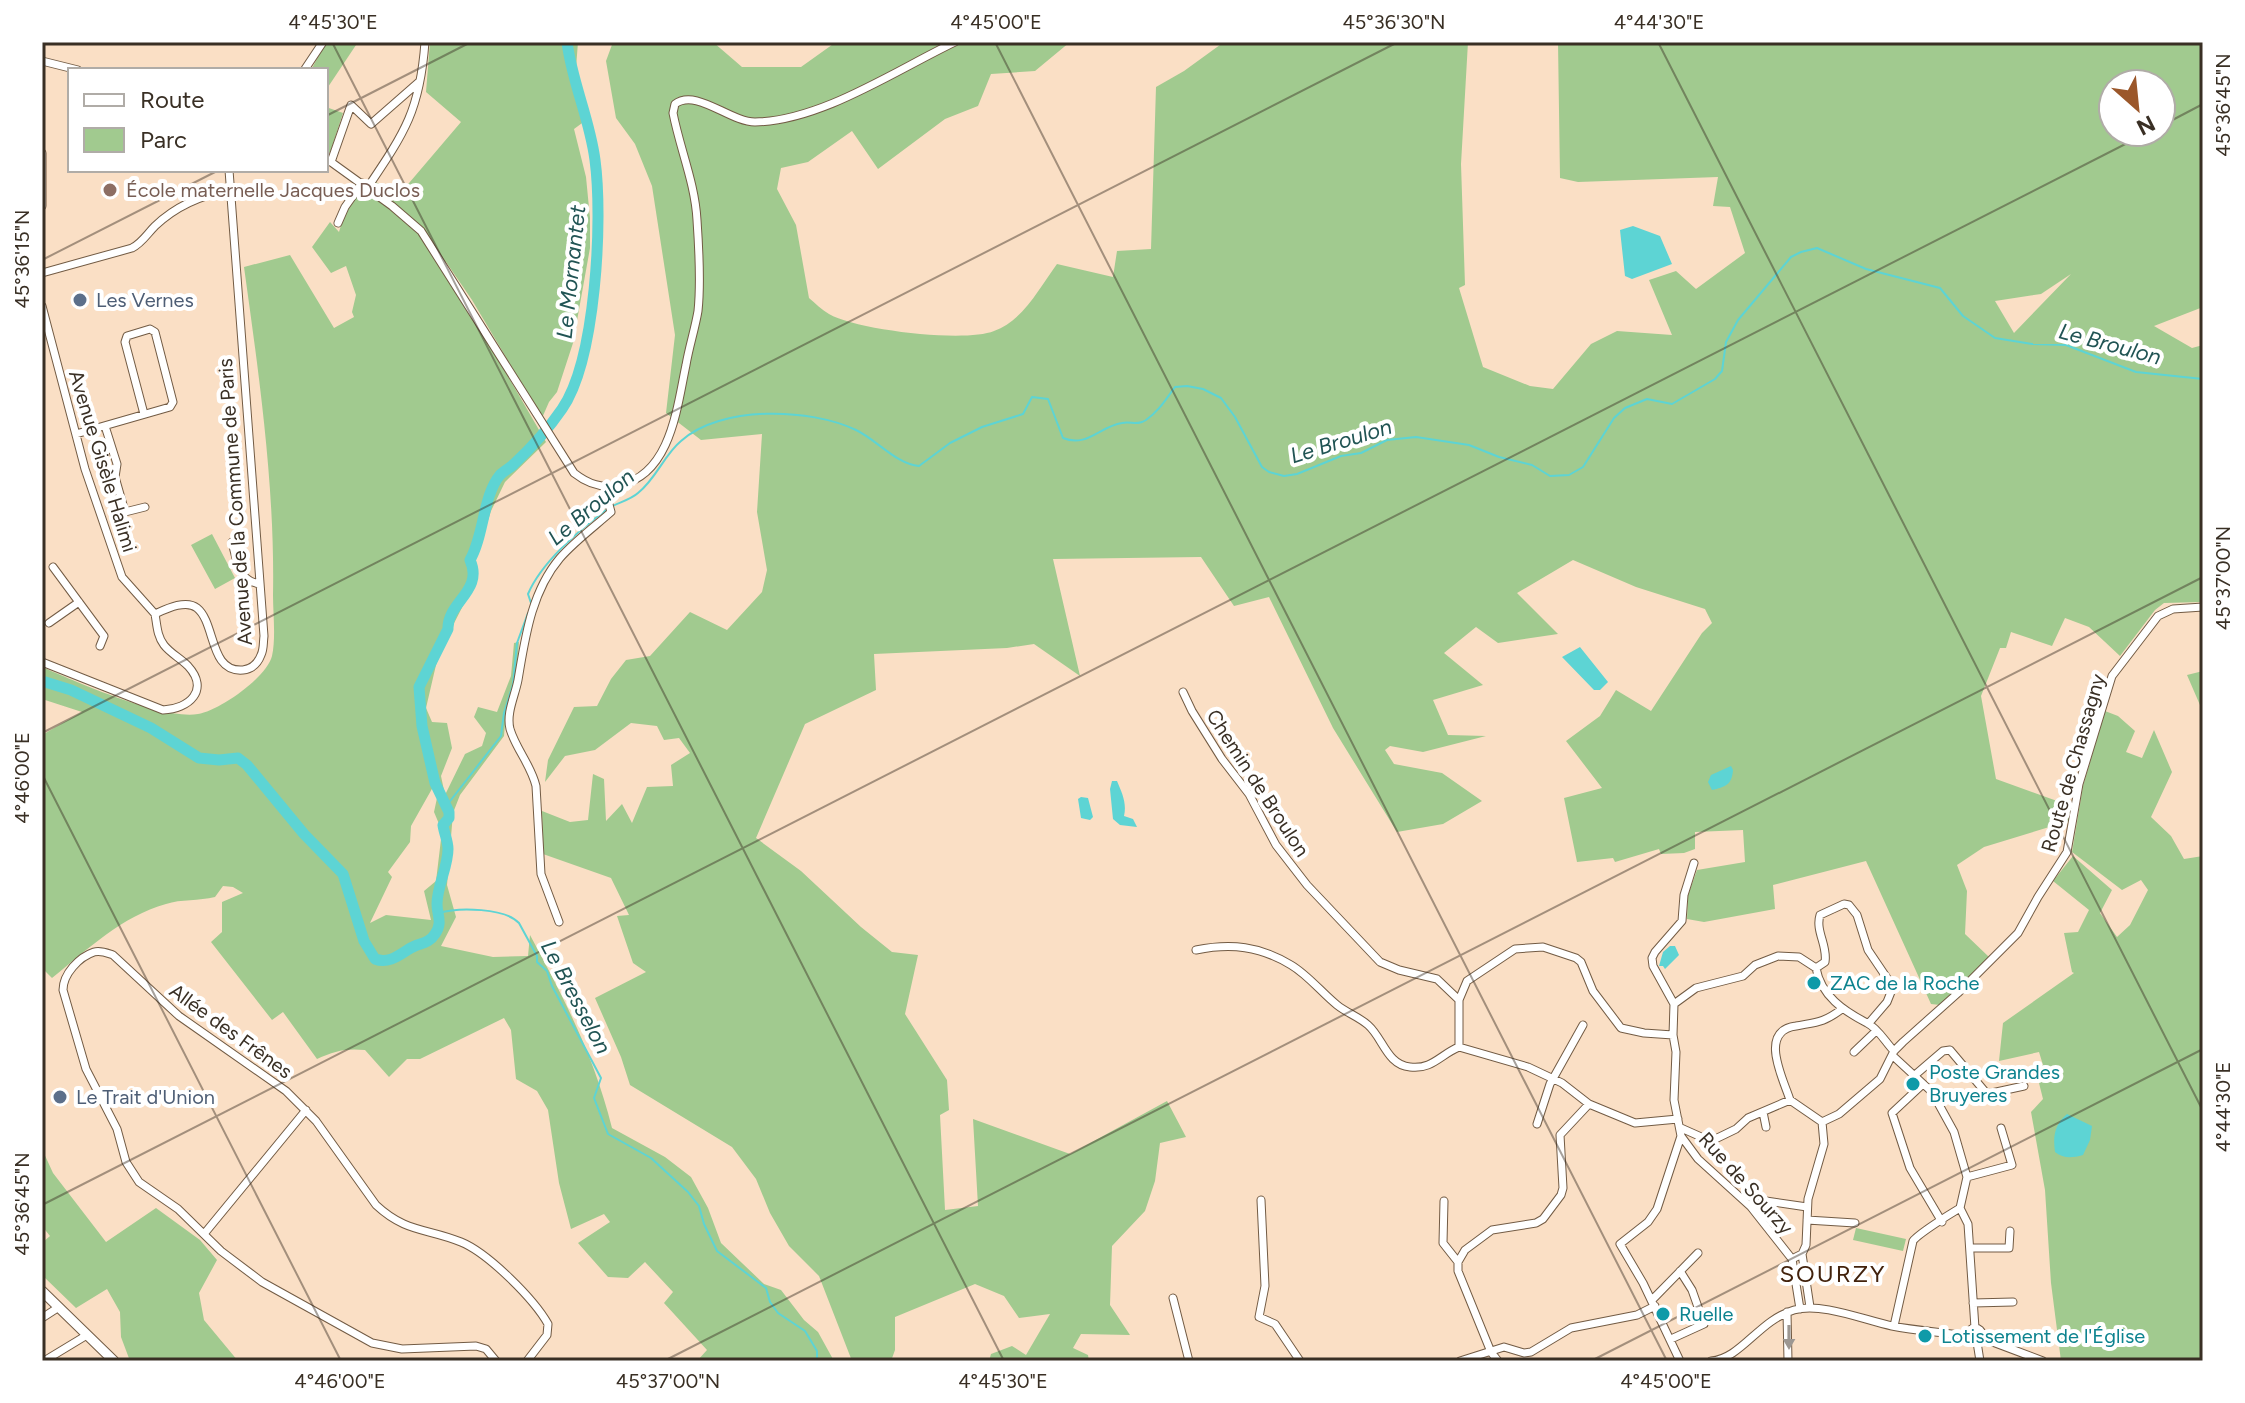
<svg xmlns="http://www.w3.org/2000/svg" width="2245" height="1403" font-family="Figtree,sans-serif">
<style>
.green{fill:#a1ca8f;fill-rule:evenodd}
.water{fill:#5dd4d4}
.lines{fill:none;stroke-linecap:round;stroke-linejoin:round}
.stream{stroke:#5dd4d4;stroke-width:2}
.river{stroke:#5dd4d4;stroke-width:11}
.minor-casing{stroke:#725b44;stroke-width:9}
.major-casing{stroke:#725b44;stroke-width:11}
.minor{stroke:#fff;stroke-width:7}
.major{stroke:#fff;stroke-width:9}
.oneway{fill:#9c9792}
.ticks{fill:none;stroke:#392f24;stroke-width:2;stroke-opacity:0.45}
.education-dot{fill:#8d6e63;stroke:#fff;stroke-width:3}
.service-dot{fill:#5c6f8a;stroke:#fff;stroke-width:3}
.culture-dot{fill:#0f9aa8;stroke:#fff;stroke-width:3}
.labels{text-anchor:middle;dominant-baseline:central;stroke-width:8;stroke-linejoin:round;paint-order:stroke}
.education-label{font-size:20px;fill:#785e54;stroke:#fff;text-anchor:start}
.service-label{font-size:20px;fill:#4e5e75;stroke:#fff;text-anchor:start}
.street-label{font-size:20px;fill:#392f24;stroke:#fff}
.culture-label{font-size:20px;fill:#0d838f;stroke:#fff;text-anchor:start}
.water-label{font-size:22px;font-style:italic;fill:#215454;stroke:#fff}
.quarter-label{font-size:24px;letter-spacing:2px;fill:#42220c;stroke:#fff}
.neatline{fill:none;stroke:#392f24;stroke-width:3}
.ticks-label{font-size:20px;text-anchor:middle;fill:#392f24}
</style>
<rect width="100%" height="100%" fill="#fadfc5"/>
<path class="green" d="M326,42H358L326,90V70H311Z
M430,42H578L576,68L589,118L574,129L586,177L590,218V248L573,343L557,392L549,402L542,418L472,300L446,262L443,264L546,442L505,482L491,511L476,558L473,586L445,641L436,665L426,708L432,722L447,723L452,748L441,776L445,795L465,754L482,746L486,733L474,717L478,707L497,712L511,676L514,643L519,642L516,681L506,712L504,736L460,795L453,813L447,885L456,917L441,946L493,957L528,956L530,935C565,1000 594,1056 612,1128L665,1157L691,1177L708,1208L721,1243L764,1284L781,1290L804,1320L818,1332L834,1361H697L707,1350L664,1303L673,1292L645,1262L628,1278L608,1277L578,1243L610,1222L604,1214L571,1229L559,1183L548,1110L537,1091L516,1079L511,1030L504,1018L420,1059H407L389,1077L365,1050C346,1048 334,1051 317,1059L283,1012L272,1020L211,942L222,932V902L243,893L233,887L223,886L215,897C199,901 181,899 166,904C122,916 87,950 52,978L42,968V735L82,712L42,699V667C77,682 162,720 198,714C219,711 267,677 272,656C276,638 273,613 273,595C275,486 259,375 244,267L290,255L334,328L354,317L352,312L356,295L346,266L331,273L312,247L330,222L339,232L344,215L363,188L368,193L376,182L398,196L461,122L426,92ZM433,787L437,798L434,812L442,831L436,881L424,891L431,920L386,915L370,923L392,877L388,872L410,842L411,826Z
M613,42H713L742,67H801L836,42H1070L1035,71L991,74L978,106L945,119L878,169L852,131L808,162L781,168L777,189L796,225L809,298C815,303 822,310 829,314C856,330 965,343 994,331C1023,321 1040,287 1057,264L1113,277L1117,251L1151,249L1156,87L1184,71L1224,42H1468L1461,164L1465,285L1459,288L1483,367L1530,386L1553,389L1591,344L1617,331L1672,335L1649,280L1676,271L1696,289L1745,253L1730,207L1713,206L1718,177L1578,182L1560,178L1558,42H2203V307L2154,326L2192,348L2203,345V602L2164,603L2155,610L2120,656L2089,627L2065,618L2052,646L2011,632L2006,648H2000L1981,696L1996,779L2071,806L2069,821L1984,847L1957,865L1967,891L1965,934L1989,957L1940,1005L1931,1004L1866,861L1773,885L1775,909L1704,922L1687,919L1688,895L1697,870L1745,862L1743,830L1695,832V849L1684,853L1661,854L1659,849L1615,862L1613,858L1577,862L1564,798L1602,788L1566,741L1600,716L1616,690L1651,711L1702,633L1712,623L1705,609L1636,587L1573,560L1517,593L1558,634L1498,643L1476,627L1444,653L1483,685L1433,700L1448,735L1486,736L1423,752L1390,746L1385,750L1394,764L1442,773L1482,801L1443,824L1397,832L1333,728L1269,597L1234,606L1201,557L1053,559L1080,676L1034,644L1007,648L874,654L876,690L805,724L756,838L801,871L861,927L892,952L918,955L905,1014L947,1080L949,1110L940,1115L945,1210L978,1206L973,1119L1070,1154L1167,1101L1186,1137L1160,1143L1155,1181L1145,1211L1112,1246L1110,1305L1130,1335L1081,1334L1073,1348L1088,1355L1089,1361H989L991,1354L1012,1346L1026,1355L1050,1314L1019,1318L1004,1296L975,1284L895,1317V1350L891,1361H852L819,1276L789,1246L770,1213L756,1179L732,1147L630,1085L621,1057L595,998L646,972L633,963L617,916L629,915L611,878L543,854L542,811L570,822L588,820L593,774L604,779L606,821L622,804L632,823L647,787L673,786L671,765L690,753L679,738L664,740L657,726L631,723L595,750L565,756L545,782L548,760L574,707L597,706L611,679L626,660L650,656L690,612L727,630L762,592L767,570L757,512L762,434L701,440L666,413L675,335L652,186L635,144L616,118L606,61ZM2113,84H2161V132H2113ZM2071,274L2014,333L1995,301L2041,294Z
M326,107L343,113L330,153L326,151Z
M212,534L235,578L215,589L191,545Z
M2203,671V712L2187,675Z
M2105,711L2118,716L2135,731L2126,752L2142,758L2154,730L2172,772L2151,817L2171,836L2184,859L2203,856V1361H2061L2051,1283L2045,1190L2031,1112L2043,1099L2035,1067L2043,1065L2039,1052L1999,1061L2003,1023L2074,973L2072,972L2064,933L2078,932L2089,910L2053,881L2073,856L2112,890L2100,913L2117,937L2130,925L2148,890L2141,880L2122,890L2072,852L2083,786Z
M42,1149L53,1173L106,1242L156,1208L200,1240L217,1260L199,1293L204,1320L238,1361H130L121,1337L120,1312L107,1289L76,1308L42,1275V1243L50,1236L42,1226Z
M1856,1228L1906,1239L1903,1251L1853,1240Z"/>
<path class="water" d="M1633,226L1660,236L1672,264L1632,279L1625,276L1620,230Z
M1580,647L1608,682L1600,690H1594L1562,657Z
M1731,766L1733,770C1732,785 1725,787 1712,790L1708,782L1711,775Z
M1112,781H1117C1122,793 1127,803 1124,816L1133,819L1137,827L1120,825L1113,819L1110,789Z
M1081,797L1088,798L1093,817L1090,820L1081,818L1078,799Z
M1670,946H1675L1679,955L1665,969L1663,966H1659L1663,952Z
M2067,1114L2092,1126L2090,1140L2083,1155C2072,1158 2064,1159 2055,1152C2053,1137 2054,1125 2067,1114Z"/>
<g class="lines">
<path class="stream" d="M531,603L528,594C541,563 579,530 606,510C615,503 629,501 638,493C656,479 664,455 681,441C721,405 810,408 856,430C877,440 896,464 919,466L950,443L982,427L1023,414L1032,397L1048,399L1063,438C1087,448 1100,426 1122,423C1131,421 1137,426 1146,420C1159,411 1166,399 1175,387L1187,386L1203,389L1221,398L1235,417L1262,467L1269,472L1284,476L1297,474L1341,456L1361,453L1387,440L1416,437L1469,445L1499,457L1532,465L1550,476L1569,475L1583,467L1614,418L1625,408L1647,399L1672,404L1715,379L1722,371L1726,342L1738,320L1791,257L1801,252L1817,248L1866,269L1940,288L1963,316L1995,338L2032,344L2066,345L2136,372L2203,379
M447,805L501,736L504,713L513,684L517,643L528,613
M439,913C459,907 505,908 519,923L537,956V962L547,971L552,986L601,1078L594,1098L608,1134L651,1158L688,1192L699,1206L704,1224L717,1251L766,1288L770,1302L778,1313L805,1331L817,1351V1361"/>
<path class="river" d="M42,681L71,690L151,728L199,758L219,760L238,758L247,765L304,834L343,874L364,941L375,959C388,964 398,956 409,949C418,943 429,944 435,934C443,923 437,915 437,904C437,886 448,867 448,849C448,841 444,833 443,825L449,818V812L435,783L422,726L419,687L448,629C447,602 484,591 470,560C484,536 483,495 500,475C504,471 510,468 514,464C531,448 549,428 562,409C596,360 603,219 595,160C590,120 572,82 567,42"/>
<defs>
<path id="minor" d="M42,61L78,70
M305,69L323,42
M42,153V206
M326,161L331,162L392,206L421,231L574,473C588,484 602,489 620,485C671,474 677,407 686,365C689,347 695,329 698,311C701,283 699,249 697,220C695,183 680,149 673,113L675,104C696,88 730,122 755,122C821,121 896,70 955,42
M331,162L351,105L371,124L419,82
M368,187C405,132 420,110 425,42
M338,223L345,207L362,183
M42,273L132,248C142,243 147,234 155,226C176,206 201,195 230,190
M42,306L85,469L122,577L155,614
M105,426L117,464L115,477L125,512L145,507
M76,434L170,407L173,402L155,332L150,329L127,336L125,342L144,414
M232,542C237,561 238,581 260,584
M53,567L104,636L100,646
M155,614C166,609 186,599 197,608C216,623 209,673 243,670C252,669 258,663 261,655C264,649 263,643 264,636L229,170
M49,623L79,602
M42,662L163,710C189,709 210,690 188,666C180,658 170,653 164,645C157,636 157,625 155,614
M1183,692L1192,711L1222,759L1249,794L1276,845L1307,885L1380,962L1399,970L1437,979L1459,1000
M559,922L541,874L536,786C531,765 516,749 510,729C506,713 515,696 518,680C525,639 531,592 560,558C575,541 594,527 611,512L604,486
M1196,950C1231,943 1260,946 1291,965C1308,975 1322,993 1337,1005C1347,1013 1359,1017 1368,1025C1383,1038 1387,1065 1410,1067C1432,1070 1441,1054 1459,1047
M1816,968L1825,962C1828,946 1815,931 1820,915L1844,904L1849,905L1857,915L1868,950L1893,987L1887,1002L1869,1023
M1674,1004L1696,988L1743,976L1755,965L1778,956L1799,957L1816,968C1821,996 1844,1011 1867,1023C1878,1028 1886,1043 1894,1051
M1673,1035L1674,1004L1653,966L1652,958L1655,952L1682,921L1684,895L1694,863
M1459,1047V1000L1467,981L1515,949L1543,947L1576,958L1581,962L1593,991L1621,1028L1644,1033L1673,1035L1676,1052L1674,1100L1681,1136L1657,1209L1648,1222L1620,1244L1643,1283L1680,1361
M1459,1047L1528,1067L1562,1083L1589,1104L1635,1123L1678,1119
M1854,1052L1876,1031
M1893,1056L1932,1092L1954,1132L1967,1177L1960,1208
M1915,1075L1943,1051L1950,1050L1987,1094L2024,1086
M1923,1084L1892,1113L1910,1168L1942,1222
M1790,1100C1783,1078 1758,1031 1796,1026C1817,1022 1823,1023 1842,1009
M1763,1112L1766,1127
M1822,1122L1839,1114L1880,1079L1894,1051L1903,1042L1958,993L2018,933L2038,897L2067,852L2079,784L2112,676L2158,616L2173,609L2203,607
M1537,1124L1550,1084L1583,1025
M1681,1128L1699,1136L1707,1143L1736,1129L1748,1118L1790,1100L1822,1122
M1681,1136L1698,1159L1751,1207L1792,1259L1802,1254L1806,1245L1808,1199L1824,1144L1822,1122
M1967,1177L2012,1165L2001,1128
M1261,1200L1265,1286L1259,1317L1275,1324L1300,1361
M1444,1201L1443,1243L1458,1262
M1751,1207L1766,1201L1807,1207
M1807,1220L1855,1223
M204,1234L306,1110
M1970,1248H2009L2010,1231
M1802,1254L1810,1307
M1792,1259L1800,1309
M1173,1298L1189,1361
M1652,1300L1698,1253
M1973,1303L2013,1302
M1787,1312L1788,1361
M42,1318L59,1307
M1894,1326L1913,1241C1918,1234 1950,1214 1960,1208L1968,1224L1975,1328
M1968 1335a7 7 0 1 1 14 0a7 7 0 1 1-14 0Z
M1982,1338L2043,1361
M1671,1339L1704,1324L1692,1290L1680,1271
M1977,1342L1980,1361
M44,1361L87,1335
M496,1361L486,1349L476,1346L402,1349L372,1343L262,1282L221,1251L178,1209L139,1182L126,1162L117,1129L86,1069L63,990C63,974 79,957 94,952C101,950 107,953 113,955L179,1016L286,1091L316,1121L376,1205C406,1233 427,1228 461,1242C488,1253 534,1299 548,1324L547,1335L527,1361
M1460,1361L1504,1347L1524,1353L1531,1352L1571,1328L1637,1315L1655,1306
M1498,1361L1491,1352L1458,1271V1262L1465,1250L1492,1230L1536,1223L1543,1219L1561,1195L1563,1188L1560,1135L1589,1104
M1711,1361C1741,1359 1759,1320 1794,1310C1821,1302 1864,1320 1892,1326C1917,1331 1942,1332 1967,1336"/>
<path id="major" d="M42,1291L114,1361"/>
</defs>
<use href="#minor" class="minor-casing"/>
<use href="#major" class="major-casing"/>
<use href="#minor" class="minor"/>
<use href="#major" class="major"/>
</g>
<defs><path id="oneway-solid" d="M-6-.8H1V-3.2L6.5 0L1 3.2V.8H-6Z" transform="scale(2)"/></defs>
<use class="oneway" href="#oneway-solid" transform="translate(1789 1337) rotate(90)"/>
<path class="ticks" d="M332,42L1004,1361M995,42L1667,1361M1658,42L2203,1111M326,116L471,42M2161,126L2203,104M42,260L219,170M42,733L1398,42M42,774L341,1361M42,1205L2149,132M664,1361L2203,577M1591,1361L2203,1049"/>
<circle class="education-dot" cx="110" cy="190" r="8"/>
<g class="service-dot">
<circle cx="80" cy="300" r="8"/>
<circle cx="60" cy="1097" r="8"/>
</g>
<g class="culture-dot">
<circle cx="1814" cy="983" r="8"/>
<circle cx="1913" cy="1084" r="8"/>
<circle cx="1663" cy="1314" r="8"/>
<circle cx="1925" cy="1336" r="8"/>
</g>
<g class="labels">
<g class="education-label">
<text x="126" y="190">École maternelle Jacques Duclos</text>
</g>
<g class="service-label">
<text x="96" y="300">Les Vernes</text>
<text x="76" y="1097">Le Trait d'Union</text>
</g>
<g class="street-label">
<text transform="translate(103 461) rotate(73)">Avenue Gisèle Halimi</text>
<text transform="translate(235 502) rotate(-94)">Avenue de la Commune de Paris</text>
<text transform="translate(2073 763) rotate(-74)">Route de Chassagny</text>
<text transform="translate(1258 783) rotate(57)">Chemin de Broulon</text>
<text transform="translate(231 1031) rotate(36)">Allée des Frênes</text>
<text transform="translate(1746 1183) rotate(48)">Rue de Sourzy</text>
</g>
<g class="culture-label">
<text x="1830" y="983">ZAC de la Roche</text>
<text x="1929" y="1072">Poste Grandes<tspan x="1929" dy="23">Bruyeres</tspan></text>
<text x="1679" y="1314">Ruelle</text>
<text x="1941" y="1336">Lotissement de l'Église</text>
</g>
<g class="water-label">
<text transform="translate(571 272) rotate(-84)">Le Mornantet</text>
<text transform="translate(2110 344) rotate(15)">Le Broulon</text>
<text transform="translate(1341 441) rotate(-17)">Le Broulon</text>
<text transform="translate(591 507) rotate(-40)">Le Broulon</text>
<text transform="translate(576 997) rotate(62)">Le Bresselon</text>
</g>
<g class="quarter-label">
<text x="1833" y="1273">SOURZY</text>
</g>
</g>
<rect width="2245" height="1403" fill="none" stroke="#ffffff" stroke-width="88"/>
<rect x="68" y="68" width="260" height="104" fill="#ffffff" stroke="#b0aca7" stroke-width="2"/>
<rect x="84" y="94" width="40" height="12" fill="#ffffff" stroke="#b0aca7" stroke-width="2"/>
<text x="140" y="108" font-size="24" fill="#392f24">Route</text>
<rect x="84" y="128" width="40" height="24" fill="#a1ca8f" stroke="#b0aca7" stroke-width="2"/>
<text x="140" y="148" font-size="24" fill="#392f24">Parc</text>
<g transform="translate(2137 108) rotate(153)"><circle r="38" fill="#ffffff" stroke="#b0aca7" stroke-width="2"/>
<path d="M0-6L14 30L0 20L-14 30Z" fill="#9b572a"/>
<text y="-12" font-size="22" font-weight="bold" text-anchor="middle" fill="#392f24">N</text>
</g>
<rect x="44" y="44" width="2157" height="1315" class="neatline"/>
<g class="ticks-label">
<text x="333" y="29">4°45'30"E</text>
<text x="996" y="29">4°45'00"E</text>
<text x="1394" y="29">45°36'30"N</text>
<text x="1659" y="29">4°44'30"E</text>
<text transform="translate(2223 105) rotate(-90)" y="7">45°36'45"N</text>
<text transform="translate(22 259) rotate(-90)" y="7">45°36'15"N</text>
<text transform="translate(2223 578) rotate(-90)" y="7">45°37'00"N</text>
<text transform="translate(22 778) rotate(-90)" y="7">4°46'00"E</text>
<text transform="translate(2223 1107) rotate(-90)" y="7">4°44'30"E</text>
<text transform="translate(22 1204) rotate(-90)" y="7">45°36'45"N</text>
<text x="340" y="1388">4°46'00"E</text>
<text x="668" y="1388">45°37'00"N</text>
<text x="1003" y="1388">4°45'30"E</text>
<text x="1666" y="1388">4°45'00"E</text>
</g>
</svg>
